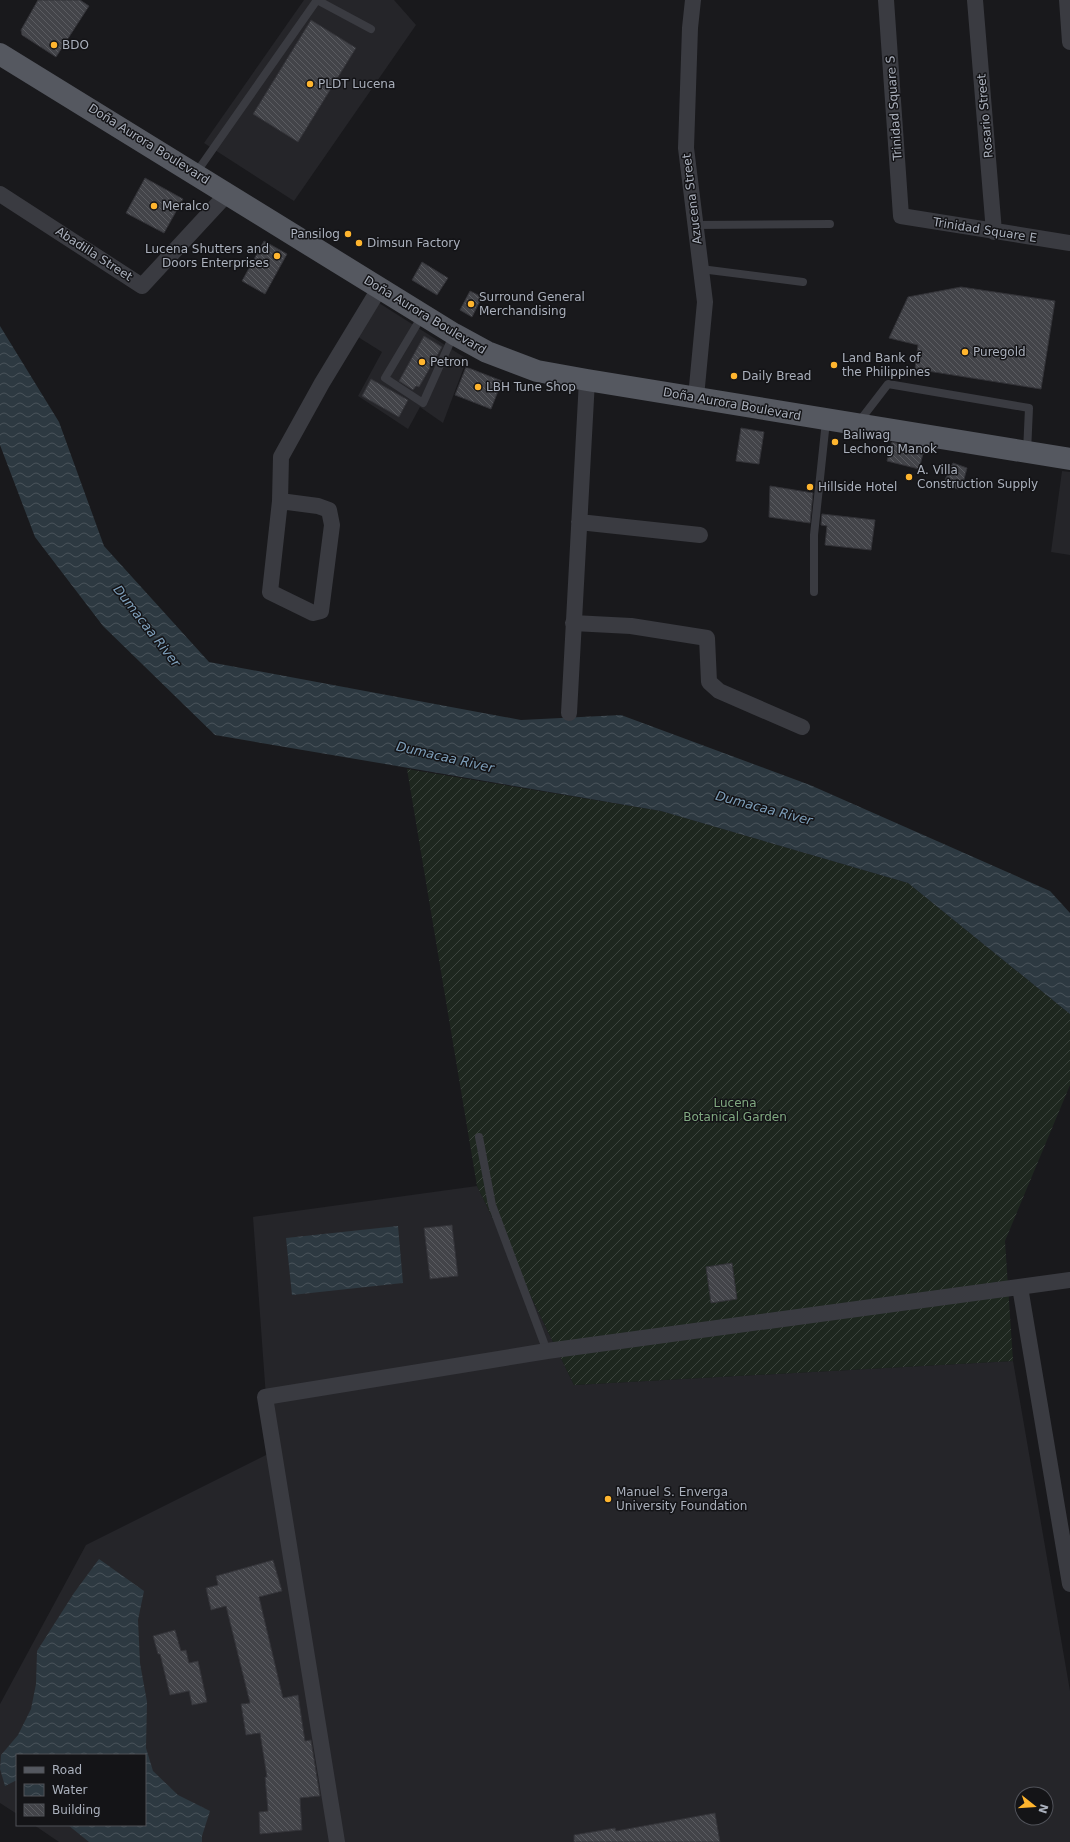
<svg xmlns="http://www.w3.org/2000/svg" width="1070" height="1842" font-family="'DejaVu Sans',sans-serif">
<style>
.built{fill:#252529;fill-rule:evenodd}
.garden{fill:url(#garden-furrows)}
.water{fill:url(#water-waves)}
.building{fill:url(#building-back-hatch);stroke:#333338}
.lines{fill:none;stroke-linecap:round;stroke-linejoin:round}
.lane{stroke:#3a3b41;stroke-width:8}
.street{stroke:#3a3b41;stroke-width:16}
.primary{stroke:#555860;stroke-width:22}
.poi-dot{fill:#ffb52e;stroke:#141417;stroke-width:1.5}
.labels{text-anchor:middle;dominant-baseline:central;stroke-width:3;stroke-linejoin:round;paint-order:stroke}
.poi-label{font-size:12px;fill:#aab0bc;stroke:#141417;text-anchor:start}
.street-label{font-size:12px;fill:#aab0bc;stroke:#141417}
.park-label{font-size:12px;fill:#80a981;stroke:#141417}
.water-label{font-size:13px;font-style:italic;fill:#7e9fba;stroke:#141417}
</style>
<defs>
<pattern id="garden-furrows" width="10" height="10" patternUnits="userSpaceOnUse"><rect width="10" height="10" fill="#1e271f"/><path d="M-1 1l2-2M0 10L10 0M9 11l2-2" fill="none" stroke="#3c443e"/></pattern>
<pattern id="water-waves" width="16" height="10" patternUnits="userSpaceOnUse"><rect width="16" height="10" fill="#2d3941"/><path d="M0 5q4-4 8 0t8 0" fill="none" stroke="#49535a"/></pattern>
<pattern id="building-back-hatch" width="6" height="6" patternUnits="userSpaceOnUse"><rect width="6" height="6" fill="#434449"/><path d="M-1 5l2 2M0 0l6 6M5-1l2 2" fill="none" stroke="#5b5c61"/></pattern>
</defs>
<rect width="100%" height="100%" fill="#19191c"/>
<path class="built" d="M304,0H394L416,25L294,201L204,143Z
M379,303L467,359L443,423L420,407L408,429L358,396L382,352L358,337Z
M1062,471L1070,472V555L1051,552Z
M477,1186L574,1385L1013,1361L1070,1691V1842H59L34,1825H145V1755H17V1814L0,1803V1704L86,1545L270,1453L253,1217ZM1022,1794H1046V1818H1022Z"/>
<path class="garden" d="M407,769L661,811L908,883L1070,1014V1085L1005,1241L1013,1361L574,1385L477,1186Z"/>
<path class="water" d="M0,326L59,422L104,546L209,662L521,720L621,715L810,785L1050,891L1070,913V1014L908,883L661,811L215,735L103,626L35,537L0,445Z
M398,1226L403,1283L292,1295L286,1238Z
M99,1559L144,1591L138,1620L140,1663L147,1702L146,1748L153,1771L178,1795L210,1811L202,1836V1842H89L68,1825H145V1755H17V1780L5,1786L0,1769L1,1755L18,1735L31,1709L36,1684L37,1651L74,1593Z"/>
<path class="building" d="M38,0H80L89,6L56,57L22,35L21,30Z
M311,20L356,48L298,142L253,114Z
M145,178L183,199L164,233L126,213Z
M264,241L287,254L265,294L242,281Z
M422,262L448,278L437,295L412,280Z
M961,287L1055,301L1041,389L915,369L918,345L889,338L908,297Z
M470,291L482,297L472,317L460,310Z
M424,336L442,347L419,387L416,386L413,390L399,381Z
M466,367L502,381L491,409L455,395Z
M371,379L408,400L399,417L362,396Z
M741,428L764,432L759,464L736,461Z
M892,442L924,450L919,469L887,461Z
M953,463L967,468L963,483L960,482L958,489L943,484Z
M770,486L813,493L810,523L769,517Z
M822,514L875,520L871,550L825,545L827,526L821,525Z
M452,1225L458,1276L430,1279L424,1228Z
M732,1263L737,1299L711,1303L706,1267Z
M273,1560L282,1591L259,1597L283,1698L298,1695L305,1741L311,1740L320,1796L300,1798L302,1830L260,1834L259,1812L268,1811L265,1777H267L260,1733L246,1735L241,1704L250,1703L226,1606L211,1610L206,1588L218,1585L216,1576Z
M175,1630L181,1651L186,1650L189,1663L198,1661L207,1702L192,1705L189,1691L170,1695L160,1654H158L153,1636Z
M715,1813L720,1842H574V1835L615,1828L616,1831Z"/>
<g class="lines">
<path class="lane" d="M317,0L371,29
M196,173L317,0
M695,225L830,224
M701,269L803,282
M422,316L385,378L423,403L453,336
M858,423L888,384L1029,408L1027,452
M814,592V535L826,421
M479,1137L492,1205L547,1351"/>
<path class="street" d="M693,0L690,28L686,148L705,302L696,397
M886,0L901,216L1070,243
M975,0L994,232
M1067,0L1070,42
M0,194L142,286L228,193
M280,501L318,506L329,510L332,525L321,611L313,613L270,592L280,501L281,457L322,383L379,289
M579,522L700,535
M573,623L631,626L707,638L709,682L719,691L802,727
M569,713L587,380
M1020,1287L1070,1584
M337,1842L265,1397L547,1351L1070,1280"/>
<path class="primary" d="M0,54L454,334L487,352L537,371L587,380L1070,459"/>
</g>
<g class="poi-dot">
<circle cx="54" cy="45" r="4"/>
<circle cx="310" cy="84" r="4"/>
<circle cx="154" cy="206" r="4"/>
<circle cx="348" cy="234" r="4"/>
<circle cx="359" cy="243" r="4"/>
<circle cx="277" cy="256" r="4"/>
<circle cx="471" cy="304" r="4"/>
<circle cx="965" cy="352" r="4"/>
<circle cx="422" cy="362" r="4"/>
<circle cx="834" cy="365" r="4"/>
<circle cx="734" cy="376" r="4"/>
<circle cx="478" cy="387" r="4"/>
<circle cx="835" cy="442" r="4"/>
<circle cx="909" cy="477" r="4"/>
<circle cx="810" cy="487" r="4"/>
<circle cx="608" cy="1499" r="4"/>
</g>
<g class="labels">
<g class="poi-label">
<text x="62" y="45">BDO</text>
<text x="318" y="84">PLDT Lucena</text>
<text x="162" y="206">Meralco</text>
<text x="340" y="234" text-anchor="end">Pansilog</text>
<text x="367" y="243">Dimsun Factory</text>
<text x="269" y="249" text-anchor="end">Lucena Shutters and<tspan x="269" dy="14">Doors Enterprises</tspan></text>
<text x="479" y="297">Surround General<tspan x="479" dy="14">Merchandising</tspan></text>
<text x="973" y="352">Puregold</text>
<text x="842" y="358">Land Bank of<tspan x="842" dy="14">the Philippines</tspan></text>
<text x="430" y="362">Petron</text>
<text x="742" y="376">Daily Bread</text>
<text x="486" y="387">LBH Tune Shop</text>
<text x="843" y="435">Baliwag<tspan x="843" dy="14">Lechong Manok</tspan></text>
<text x="917" y="470">A. Villa<tspan x="917" dy="14">Construction Supply</tspan></text>
<text x="818" y="487">Hillside Hotel</text>
<text x="616" y="1492">Manuel S. Enverga<tspan x="616" dy="14">University Foundation</tspan></text>
</g>
<g class="street-label">
<text transform="translate(894 108) rotate(-94)">Trinidad Square S</text>
<text transform="translate(985 116) rotate(-95)">Rosario Street</text>
<text transform="translate(149 144) rotate(32)">Doña Aurora Boulevard</text>
<text transform="translate(692 199) rotate(-97)">Azucena Street</text>
<text transform="translate(985 230) rotate(9)">Trinidad Square E</text>
<text transform="translate(94 254) rotate(33)">Abadilla Street</text>
<text transform="translate(425 315) rotate(31)">Doña Aurora Boulevard</text>
<text transform="translate(732 404) rotate(10)">Doña Aurora Boulevard</text>
</g>
<g class="park-label">
<text x="735" y="1103">Lucena<tspan x="735" dy="14">Botanical Garden</tspan></text>
</g>
<g class="water-label">
<text transform="translate(147 626) rotate(52)">Dumacaa River</text>
<text transform="translate(445 757) rotate(13)">Dumacaa River</text>
<text transform="translate(764 808) rotate(15)">Dumacaa River</text>
</g>
</g>
<rect x="16" y="1754" width="130" height="72" fill="#141417" stroke="#505259"/>
<rect x="24" y="1767" width="20" height="6" fill="#555860" stroke="#505259"/>
<text x="52" y="1774" font-size="12" fill="#aab0bc">Road</text>
<rect x="24" y="1784" width="20" height="12" fill="url(#water-waves)" stroke="#505259"/>
<text x="52" y="1794" font-size="12" fill="#aab0bc">Water</text>
<rect x="24" y="1804" width="20" height="12" fill="url(#building-back-hatch)" stroke="#505259"/>
<text x="52" y="1814" font-size="12" fill="#aab0bc">Building</text>
<g transform="translate(1034 1806) rotate(107)"><circle r="19" fill="#141417" stroke="#505259"/>
<path d="M0-3L7 15L0 10L-7 15Z" fill="#ffb52e"/>
<text y="-6" font-size="11" font-weight="bold" text-anchor="middle" fill="#aab0bc">N</text>
</g>
</svg>
